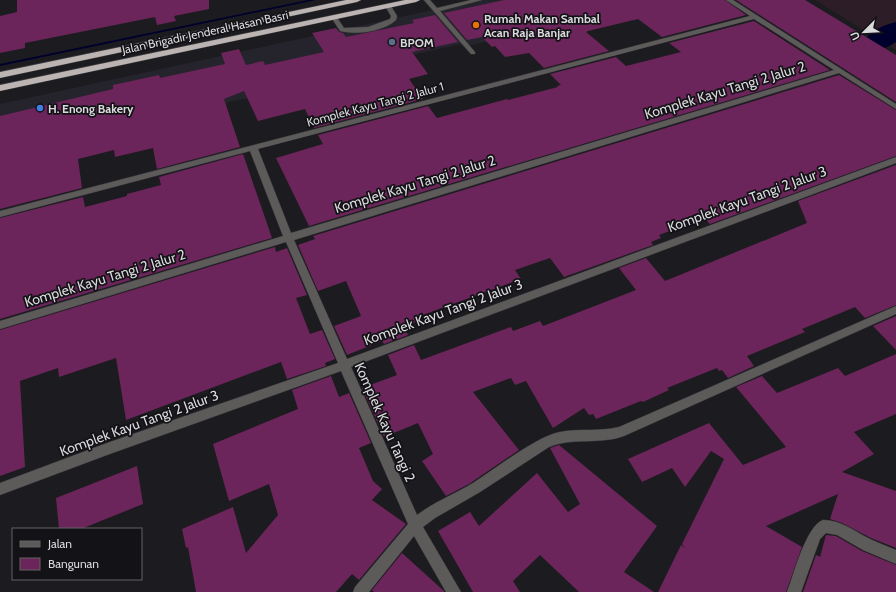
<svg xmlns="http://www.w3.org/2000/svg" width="896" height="592" font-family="Cabin,sans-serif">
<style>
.built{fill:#25232c}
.education{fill:#2d1d27}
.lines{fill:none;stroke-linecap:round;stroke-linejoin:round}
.stream{fill:#00002c;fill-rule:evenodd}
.river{fill:#00002c;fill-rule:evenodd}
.building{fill:#6b255a}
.lane-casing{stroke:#373639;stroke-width:1}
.street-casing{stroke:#373639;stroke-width:1}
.highway-casing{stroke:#373639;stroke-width:1}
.lane{fill:#5d5b5a;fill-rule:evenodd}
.street{fill:#5d5b5a;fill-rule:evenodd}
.highway{fill:#bbb4b3;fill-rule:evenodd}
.food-dot{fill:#e8710a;stroke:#131216;stroke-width:1.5}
.service-dot{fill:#5c6f8a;stroke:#131216;stroke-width:1.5}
.shop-dot{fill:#3f7fe0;stroke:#131216;stroke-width:1.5}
.labels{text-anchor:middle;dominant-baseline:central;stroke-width:3.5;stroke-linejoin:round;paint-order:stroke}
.far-poi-label{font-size:12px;font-weight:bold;fill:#dad9dc;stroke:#131216;text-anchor:start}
.far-street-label{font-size:12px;fill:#dad9dc;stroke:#131216}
.street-label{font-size:14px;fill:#dad9dc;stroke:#131216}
</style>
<rect width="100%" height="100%" fill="#1c1b1f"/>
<path class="built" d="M478,0L661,1L463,47L461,44L369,65L291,88L116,128L0,204V104Z"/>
<path class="education" d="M815,0H896V50Z"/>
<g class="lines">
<path class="stream" d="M308,0H316L0,66V64Z"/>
<path class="river" d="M896,22V42C886,49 879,50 868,47L864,41C871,30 884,25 896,22Z"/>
</g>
<path class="building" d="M17,0H209V9L174,16L176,21L157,25L155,17L25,43V48L0,53V16L17,12Z
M504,0H725L746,15L662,37L638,19L588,31L586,32L609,51L544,68L529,53L505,57L495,46L492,47L482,37L467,40L444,13Z
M736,0H805L896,55V102Z
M435,15L458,42L412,52L428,74L409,79L423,99L314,128L305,109L258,121L244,91L224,99L240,147L157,169L153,148L115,157L114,150L78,159L82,188L0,209V116L113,89V85L159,75L160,78L225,64L221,53L239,49L246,65L263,61L265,65L324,52L312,33L336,28L339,32L343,33L346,37L414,23L412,20Z
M754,21L830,70L309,226L276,158L323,144L318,135L428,106L437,118L507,99L508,100L558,87L557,86L561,85L550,74L616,57L626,66L681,52L669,43Z
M839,75L896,110V156L710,224L704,218L659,235L661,238L651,242L653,245L564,277L550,258L515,270L521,279L420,316L422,320L404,326L408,335L384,344L382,341L347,355L334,326L361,316L346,281L318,291L298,245L315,239L313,236Z
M243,154L272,238L0,319V218L83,197L85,207L127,196V194L161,185L159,177Z
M896,165V305L865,318L855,307L802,329L805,332L747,356L754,366L728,378L722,370L719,371L717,368L667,388L669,390L643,402L641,401L596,419L593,414L589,415L584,408L553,428L526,381L515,385L511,378L473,392L519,450L469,484L446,496L422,461L433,454L418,423L384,437L362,388L397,375L388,355L414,345L421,360L511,327L513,331L540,321L543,326L636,290L619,268L646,258L665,281L807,223L798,201Z
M275,247L276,252L287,248L307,295L296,298L310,334L322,330L335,359L325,363L326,366L287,379L281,362L126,420L116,358L59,377L58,368L20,381L25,467L0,476V330Z
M896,316V350L873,326Z
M896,354V414L854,432L874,454L842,472L896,491V548L871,538L842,523L830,519L838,494L766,526L802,547L786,592H658L681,545L685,548L682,544L724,459L711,451L685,487L672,468L642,482L628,459L709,423L743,465L786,447L736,387L762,376L777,393L838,368L845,376Z
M331,376L339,397L349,393L371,443L359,448L373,481L382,489L372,500L406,524L359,580L352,574L336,592H196L188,547L186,548L182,529L233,507L246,553L278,515L269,484L229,501L213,444L298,409L292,390Z
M559,445L657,526L624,572L654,592H579L540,555L513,581L520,592H473L438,531L470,512L479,526L537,473L568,512L580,504L550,448Z
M137,466L143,504L81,529H59L56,498Z
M826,535L836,536L862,551L896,565V592H803L816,555L820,557Z
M402,553L444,591V592H374L372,590Z"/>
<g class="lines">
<defs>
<path id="lane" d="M424,0H430L437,8L471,0H482L440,11L475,52V54H471Z
M386,5L391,6L397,16L396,20C383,32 356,35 340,31L331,17L336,16L344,28L368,27L390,19L391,16L385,6Z"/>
<path id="street" d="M726,0H733L896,104V109L839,73L294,240L347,359L896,157V163L351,367L417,515C434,502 455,494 473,483C495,469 537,436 560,432C580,428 599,432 619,427L896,306V314L624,436C600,445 573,437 549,447L480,492L435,518L423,527L461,592H446L414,536L369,592H353L355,587L408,524L341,371L107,455L0,495V483L107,443L338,363L286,242L0,329V321L283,236L250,151L0,217V211L750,16ZM754,19L834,70L291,233L258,149Z
M823,520C841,520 854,531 870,539C878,543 887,546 896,550V564L863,550L837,535L826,533L820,539L801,592H787C794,574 806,526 823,520Z"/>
<path id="highway" d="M346,0H361L357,2L0,78V72Z
M405,0H420L416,2L0,91V85Z"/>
</defs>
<use href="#lane" class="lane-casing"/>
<use href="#street" class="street-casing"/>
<use href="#highway" class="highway-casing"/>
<use href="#lane" class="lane"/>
<use href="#street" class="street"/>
<use href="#highway" class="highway"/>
</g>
<circle class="food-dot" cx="476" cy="25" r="4"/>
<circle class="service-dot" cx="392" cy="42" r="4"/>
<circle class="shop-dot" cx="40" cy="108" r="4"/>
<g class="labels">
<g class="far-poi-label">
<text x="484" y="18">Rumah Makan Sambal<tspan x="484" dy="14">Acan Raja Banjar</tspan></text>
<text x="400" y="42">BPOM</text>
<text x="48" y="108">H. Enong Bakery</text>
</g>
<g class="far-street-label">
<text transform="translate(205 32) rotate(-12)">Jalan Brigadir Jenderal Hasan Basri</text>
<text transform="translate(375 104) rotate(-15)">Komplek Kayu Tangi 2 Jalur 1</text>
</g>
<g class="street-label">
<text transform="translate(725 90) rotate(-17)">Komplek Kayu Tangi 2 Jalur 2</text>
<text transform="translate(415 184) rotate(-17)">Komplek Kayu Tangi 2 Jalur 2</text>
<text transform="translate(747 199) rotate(-20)">Komplek Kayu Tangi 2 Jalur 3</text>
<text transform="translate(105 278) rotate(-17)">Komplek Kayu Tangi 2 Jalur 2</text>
<text transform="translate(443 312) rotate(-20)">Komplek Kayu Tangi 2 Jalur 3</text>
<text transform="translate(385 422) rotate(66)">Komplek Kayu Tangi 2</text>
<text transform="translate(139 423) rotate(-20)">Komplek Kayu Tangi 2 Jalur 3</text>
</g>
</g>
<rect x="12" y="528" width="130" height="52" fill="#131216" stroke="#636265"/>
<rect x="20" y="541" width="20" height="6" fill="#5d5b5a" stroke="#636265"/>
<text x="48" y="548" font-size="12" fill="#dad9dc">Jalan</text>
<rect x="20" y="558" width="20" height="12" fill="#6b255a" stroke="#636265"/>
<text x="48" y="568" font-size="12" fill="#dad9dc">Bangunan</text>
<g transform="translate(864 32) rotate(246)" stroke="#131216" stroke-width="3" paint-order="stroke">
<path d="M0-3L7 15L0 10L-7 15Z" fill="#dad9dc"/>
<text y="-6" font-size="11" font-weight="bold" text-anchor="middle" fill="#dad9dc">U</text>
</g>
</svg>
